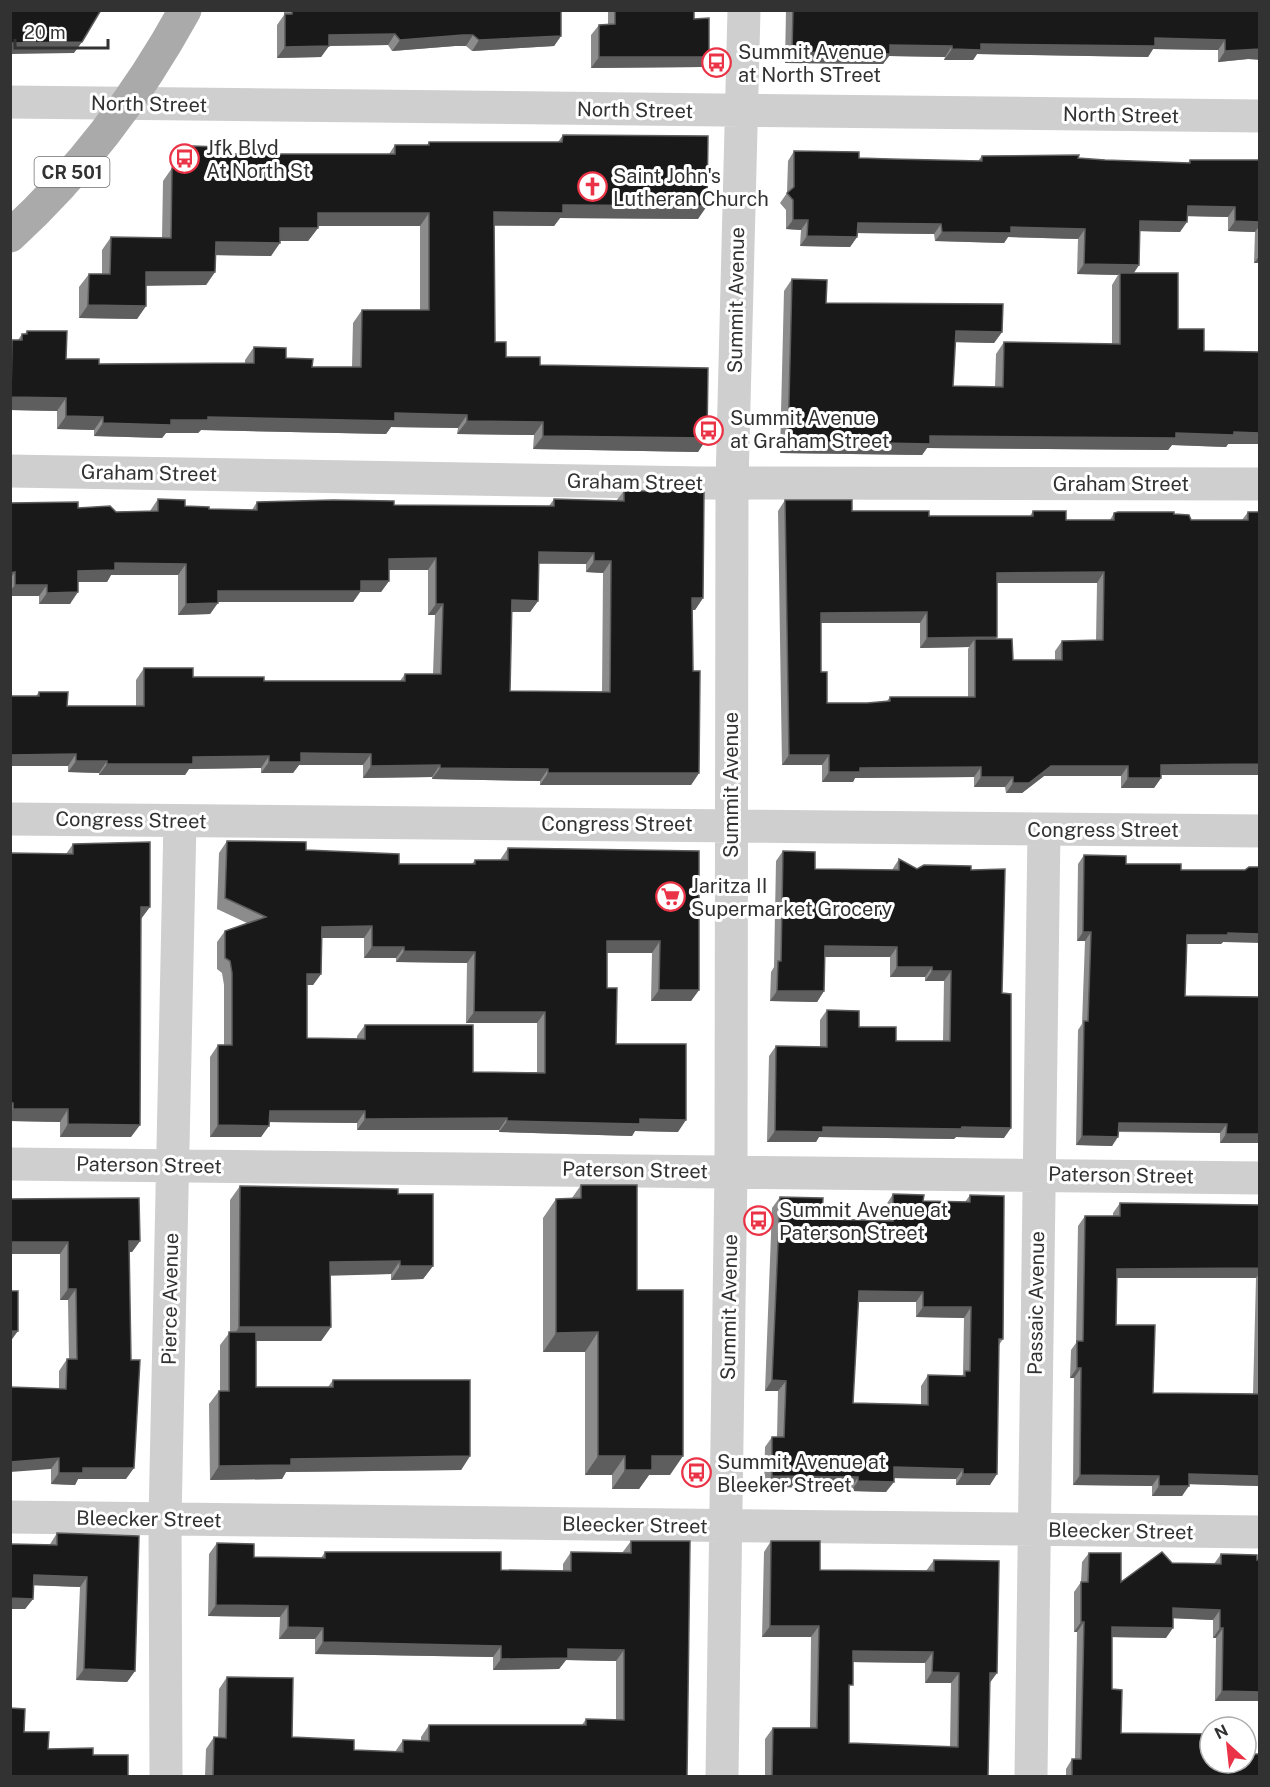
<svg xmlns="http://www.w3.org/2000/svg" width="1270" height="1787" font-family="'Public Sans',sans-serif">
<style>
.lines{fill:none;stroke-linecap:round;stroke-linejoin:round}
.minor{stroke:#cfcfcf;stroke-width:33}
.major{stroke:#aaa;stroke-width:33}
.wall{fill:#8c8c8c;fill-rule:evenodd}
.shaded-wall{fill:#5e5e5e}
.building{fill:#191919;stroke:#5e5e5e;stroke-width:1.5;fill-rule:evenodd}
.labels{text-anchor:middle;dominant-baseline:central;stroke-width:6;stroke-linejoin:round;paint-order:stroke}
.shield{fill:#fff;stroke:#707070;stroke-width:1.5}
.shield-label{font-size:18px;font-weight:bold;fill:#323232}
.poi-label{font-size:20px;fill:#323232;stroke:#fff;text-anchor:start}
.street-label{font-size:20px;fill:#323232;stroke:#fff}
</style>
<rect width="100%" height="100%" fill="#fff"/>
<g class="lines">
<path class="minor" d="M10,102L1260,116
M10,471L702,483L1260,484
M10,819L1260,831
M10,1164L1260,1178
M10,1517L1260,1532
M166,1776L165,1519L180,821
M722,1776L731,1171L732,483L744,10
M1031,1776L1044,830"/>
<path class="major" d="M10,236C81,171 139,94 185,10"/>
</g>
<path class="wall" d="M284,10H561V36L554,46L472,51L466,46H455L392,51L388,45L329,46L321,57L277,58V25L284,15Z
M608,10H694V19L702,67L591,68V35L599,25L608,24Z
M786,10H1260L1248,59L1218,62V50L1153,49L1148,57L977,54L973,60H944L945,57L889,56L883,64L785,63Z
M563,135L698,219L560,218L554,226H494L495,342L506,357L540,365L707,438L698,452L533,449L534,435L457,434L458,428L391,427L386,434L201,430L198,433H166L162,438L94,436V430L57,429V411L10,410V342L12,340H18L22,334H25L27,331L66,359L99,364L245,363V360L254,347L312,367H352L353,323L362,310H420V226H318V228L308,241H280L271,256L216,255L215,272L206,285H146V306L137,319L79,318V287L89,274H102V250L111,237L162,238L163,181L172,168L218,154H389L395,145H427L429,142H558Z
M794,151L859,158L978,161L982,156L1078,158L1105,160L1188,163L1190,160H1260V263H1254L1255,232L1228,231V217L1187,216L1180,232L1140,231L1139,265L1134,273L1178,329L1204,351L1260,352V444H1228L1226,447L1172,445L1168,450L927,448L922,455L780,453L784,291L792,279L826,303L1002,332L994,343L955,342L953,386L995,387L996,354L1004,342L1112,344V285L1118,275L1077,274L1078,239L1008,237L1004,243L935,241L934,234L857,233V237L850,247L800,246L801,230L786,229V210L780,203L787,193L788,161Z
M624,491L703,598L695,610H692L693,671L699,773L691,785H540V781L432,779V777L363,778V765H299L293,773H261V768L189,769L185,775H99V773L68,772V766L36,696L39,692L67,706H136V680L144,668L193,677L264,681H400L405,674H433L435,615H428V570H389V581L381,592H360L353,602H218L210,614L178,615V575H111L107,582H78L70,604H39V596H10V503L116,512L150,511L158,499L185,506L209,509L252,510L257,502L394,505L549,506L554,499L616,501ZM539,564H586V572L603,573L602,692L510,691L512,612H530L538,601Z
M785,500L852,511L929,516H1030L1033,511L1066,520H1110L1114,513L1174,514L1191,520H1242L1248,512H1260V775H1161V778L1154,788H1121V776H1044L1022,793H1006L1005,787H974V777L855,778L853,782H822V765H782L778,511ZM997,583H1097L1096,641H1062L1055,651V660H1013L996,639ZM821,623H920V648L969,647L968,649V697H890L887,701L867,703H827L821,672Z
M227,841L306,850L399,864H472L475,860H500L508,848L699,851V990L691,1001H651L652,953H607V988L616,1044L678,1132L635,1131L632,1136L499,1132V1130H357V1123L270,1122L261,1137H210V1057L218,1045H224V985L222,973L217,969V942L225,931L247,923L217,909L219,853ZM322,938H364V958H396V962L467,963L466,1023H537V1072H473L365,1025L357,1036V1039L307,1038V985H313L321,974Z
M73,844L141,919L131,1137H60V1122L10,1121V853L66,854Z
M783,851L815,869L892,870L899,859L917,869L971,870L1002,993L1004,1138L956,1137L954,1139L819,1137L816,1142H767L769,1056L776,1046L820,1047V1020L827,1010L859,1027L896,1041H943L944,981H925V977H890V957H825L824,991L817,1002L770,1001L771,972L774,967L776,861Z
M1084,855L1126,864L1181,870L1223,942L1221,944H1187L1185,996L1260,997V1143H1220V1133L1118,1132L1112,1146L1076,1145L1078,1030L1082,1024L1085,941H1077L1078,864Z
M581,1185L637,1290L670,1475H649L639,1489H612V1475H585V1352H543V1218L556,1199L572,1198Z
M240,1186L398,1194L433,1266L423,1279L391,1280V1274L330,1275L331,1327L321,1341H256V1387H328L333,1380L470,1456L461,1470L286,1472L282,1479L210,1480L209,1404L219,1391H220V1345L230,1332V1200Z
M893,1194L923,1201L965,1202L970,1195L1003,1339L999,1345L990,1485H956V1479L894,1478L886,1492L851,1491V1488L764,1487L765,1447L772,1437H777L778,1391H765L772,1208L780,1197L822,1219L886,1220V1205ZM858,1302H916V1317L964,1318L963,1374L962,1376L928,1375L921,1386V1404L853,1403Z
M10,1199L140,1241L132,1252H129L126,1479H78L75,1485L51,1484V1469L59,1389V1371L67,1359H69L68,1300H60V1254Z
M1120,1203L1260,1205V1486L1189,1484L1182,1496H1152V1486L1073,1485L1074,1378H1070L1071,1350L1076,1343L1078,1226L1085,1216H1113V1213ZM1117,1278H1256L1253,1394L1153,1393L1116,1325Z
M57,1533L139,1536L135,1671L127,1682L76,1680L80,1587L33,1585V1599L25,1609H10Z
M631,1541L687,1776H205L206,1749L214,1737H218L219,1689L227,1677L292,1737L354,1750L395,1752L403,1740L421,1741V1737L429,1725H582L586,1719L616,1720V1661L566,1660L559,1669L493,1670V1657L315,1654V1639H279L280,1617L208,1616L209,1554L217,1543L254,1557L321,1558L325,1552L501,1570L563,1571V1564L571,1552L622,1553Z
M771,1541L820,1570L926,1571L934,1560L990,1683L988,1776H765V1739L773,1728H810L811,1637H762L764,1552ZM853,1662L925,1663V1683H951L950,1747L849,1743V1690Z
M1089,1553L1121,1582L1214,1564L1221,1554L1260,1560V1701H1215L1216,1638H1213V1620L1173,1618L1166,1638L1112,1637V1689L1121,1733L1210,1763L1260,1776H1066V1769L1072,1759H1075L1077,1632H1074V1592L1081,1582L1082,1562Z"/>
<path class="shaded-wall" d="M395,34L388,45L321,46L329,35Z
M463,35H473L466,46H455L392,51L400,40Z
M561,36L554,46L472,51L479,40Z
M1155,38L1225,40L1218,50L1153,49L1148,57L977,54L973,60H944L952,49L981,44Z
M82,42L74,53L10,54V43Z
M890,45L952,46L945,57L889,56L883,64L785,63L792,52Z
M329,46L321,57L277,58L285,47Z
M1260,49V60L1248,59L1218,62L1225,51Z
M599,57H709L702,67L591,68Z
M563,205L707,206L698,219L560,218L554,226L485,225L494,212Z
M1188,206L1235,207L1228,217L1181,216Z
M318,213H429L420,226H309Z
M793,220H808L801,230L786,229Z
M1140,221L1187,222L1180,232L1133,231Z
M1235,221L1260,222V225L1255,232L1228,231Z
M858,223L941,224L934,234L851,233Z
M1011,227L1085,229L1078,239L1008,237L1004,243L935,241L942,232Z
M280,228H318L308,241H271Z
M807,236L857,237L850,247L800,246Z
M216,242L280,243L271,256L207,255Z
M1260,255V263H1254Z
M1084,264L1139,265L1132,275L1120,273L1118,275L1077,274Z
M146,272H215L206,285L137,286Z
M88,305L146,306L137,319L79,318Z
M956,331L1002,332L994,343L948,342Z
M11,397L66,398L57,411L10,410Z
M395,413L467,415L458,428L391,427L386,434L201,430L198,433H166L162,438L94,436L103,423L208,417Z
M66,416L103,417L94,430L57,429Z
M467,421L543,422L534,435L457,434Z
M1234,432L1260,433V444H1228L1226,447L1172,445L1168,450L927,448L922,455L780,453L788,441L930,436Z
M543,436L707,438L698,452L533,449Z
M539,552L594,553L586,564L531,563Z
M436,558L428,570H381L389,559Z
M594,561H611L603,573L586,572Z
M115,563L186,564L178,575H111L107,582H70L78,571Z
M15,572L10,579V573Z
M1104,572L1097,583H990L997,573Z
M361,581H389L381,592H360L353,602H210L218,591Z
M15,585H47L39,596H10V591Z
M78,592L70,604H39L47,593Z
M692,598H703L695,610H684Z
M512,600L538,601L530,612H504Z
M218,603L210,614L178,615L186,604Z
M436,604H443L435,615H428Z
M927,612L920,623H814L821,613Z
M997,637L990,647L975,639L969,647L920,648L927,638Z
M301,753L371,754L363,765H299L293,773H261L269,762Z
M76,754L68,766H10V755Z
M789,755H829L822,765H782Z
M269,756L261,768L189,769L185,775H99L107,764L193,757Z
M76,761H107L99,773L68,772Z
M1260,764V775H1154L1161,765Z
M440,765L432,777L363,778L371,766Z
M1051,766H1128L1121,776H1044L1022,793H1006L1013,783Z
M981,767L974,777L855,778L853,782H822L829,772L860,768Z
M440,768L548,769L540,781L432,779Z
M548,773H699L691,785H540Z
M981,777H1013L1005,787H974Z
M1128,778H1161L1154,788H1121Z
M141,907H150L141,919Z
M372,926L364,938H314L322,927Z
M1083,932H1091L1085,941H1077Z
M1228,933L1260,934V943L1223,942L1221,944H1181L1187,935Z
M607,941H660L652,953H599Z
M825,946L897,947L890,957H818Z
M372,947H404L396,958H364Z
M404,951L475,952L467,963L396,962Z
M897,967H932L925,977H890Z
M932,971H951L944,981H925Z
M307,974H321L313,985H299Z
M659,990H699L691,1001H651Z
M777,991H824L817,1002L770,1001Z
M474,1012H545L537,1023H466Z
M13,1109H68L60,1122L10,1121V1113Z
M270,1111H365L357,1123L262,1122Z
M507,1118L499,1130H357L365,1119Z
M640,1119L686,1120L678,1132L635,1131L632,1136L499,1132L507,1121Z
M1119,1123L1227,1124L1220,1133L1112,1131Z
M68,1124L140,1125L131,1137H60Z
M218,1125L269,1126L261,1137H210Z
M823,1127H962L1011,1128L1004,1138L956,1137L954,1139L819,1137L816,1142H767L775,1131Z
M1226,1134H1260V1143H1220Z
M1082,1136L1118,1137L1112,1146L1076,1145Z
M129,1241H140L132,1252H121Z
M10,1242H68L60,1254H10Z
M400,1261L391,1274L321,1276L330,1262Z
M400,1266H433L423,1279L391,1280Z
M1260,1268V1273L1256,1278H1110L1117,1269Z
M68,1289H76L68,1300H60Z
M859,1291L923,1292L916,1302H851Z
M923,1307H971L964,1318L916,1317Z
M239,1327H331L321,1341H230Z
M10,1331H18L10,1342Z
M598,1332L585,1352H543L556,1333Z
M1077,1368H1081L1074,1378H1070Z
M772,1380L786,1381L778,1391H765Z
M470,1456L461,1470L286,1472L282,1479L210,1480L219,1466L291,1459Z
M598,1456H625L612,1475H585Z
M652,1456H683L670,1475H649L639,1489H612L625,1470Z
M59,1458L51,1469L10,1472V1462Z
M894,1467L963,1469L956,1479L887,1478Z
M83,1468H134L126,1479H78L75,1485L51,1484L59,1473Z
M963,1474H997L990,1485H956Z
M1189,1474L1260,1476V1486L1182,1484Z
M1080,1475L1159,1476L1152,1486L1073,1485Z
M772,1476L858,1477L851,1488L764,1487Z
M858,1481L894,1482L886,1492L851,1491Z
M1159,1486H1189L1182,1496H1152Z
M34,1575L87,1577L80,1587L26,1585Z
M10,1598L33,1599L25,1609H10Z
M216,1605L288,1606L280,1617L208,1616Z
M1173,1608L1220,1610L1213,1620L1166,1618Z
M1081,1622H1084L1077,1632H1074Z
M770,1626H819L811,1637H762Z
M288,1627L323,1628L315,1639H279Z
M1112,1627L1173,1628L1166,1638L1106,1637Z
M1220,1628H1223L1216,1638H1213Z
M323,1642L501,1646L493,1657L315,1654Z
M568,1649L624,1650L616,1661L566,1660L559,1669L493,1670L501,1659Z
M853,1651L933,1652L925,1663L846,1662Z
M84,1669L135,1671L127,1682L76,1680Z
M932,1672L959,1673L951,1683H925Z
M990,1673H997L989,1684Z
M1222,1691L1260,1692V1701H1215Z"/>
<path class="building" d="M10,10H101L82,42L10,43Z
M292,10H561V36L479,40L473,35H463L400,40L395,34L329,35V46L285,47V14H292Z
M615,10H694V19L709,18V57H599V25L615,24Z
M793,10H1260V49L1225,51V40L1155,38V46L981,44V50L952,49V46L890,45V54L792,52Z
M563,135L708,136L707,206L563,205V213L494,212L495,342H506V357H540V365L708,368L707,438L543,436V422L467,421V415L395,413V421L208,417V420H171V425L103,423V417L66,416V398L11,397L12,340H22V334H27V331H67L66,359H99V364L254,363V347L286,348V358L313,359L312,367H361L362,310H429V213H318V228H280V243L216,242L215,272H146V306L88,305L89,274H110L111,237L171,238L172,168L193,146L218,147V154H395V145H429V142H562Z
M794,151L859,152V158L890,159L982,161V156L1079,155L1078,158L1105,160L1190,163V160H1260V222L1235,221V207L1188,206L1187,222L1140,221L1139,265L1084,264L1085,229L1011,227V233L942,232L941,224L858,223L857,237L807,236L808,220H793V200L787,193L794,187Z
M1120,273H1178V329H1204V351L1260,352V433L1234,432V435L1176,433V438L930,436V444L788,441L792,279L827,280L826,303L1003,304L1002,332L956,331L953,386L1003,387L1004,342L1120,344Z
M624,491H704L703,598H692L693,671H700L699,773H548V769L440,768V765L371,766V754L301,753V762H269V756L193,757V764H107V761H76V754L10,755V696H39V692H68L67,706H144V668H193V677H264V681H405V674H441L443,604H436V558L389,559V581H361V591H218V603L186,604V564L115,563V570L78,571V592L47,593V585H15V572L10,573V503L78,502V508L110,506L116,512L158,511V499L185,500V506L209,507V509L257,510V502L333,500L394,501V505L554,506V499L624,501ZM539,552L594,553V561H611L610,692L510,691L512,600L538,601Z
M785,500H852V511H929V516H1033V511H1066V520H1114V513L1118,512H1174V514L1189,515L1191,520H1248V512H1260V764L1161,765V778H1128V766H1051L1029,783H1013V777H981V767L860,768V772H829V755H789ZM1104,572L1103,640L1062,641V660H1013L1012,639H975V697H890V701L867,703H827V672H821V613L927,612V638L997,637V573Z
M227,841L306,842V850L399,854V864H475V860H508V848L699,851V990H659L660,941H607V988H617L616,1044H686V1120L640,1119V1124L507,1121V1118L365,1119V1111H270L269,1126L218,1125V1045H232V973L230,961L225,958V931L266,917L225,898ZM372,926V947H404V951L475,952L474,1012H545V1073L473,1072V1025H365V1039L307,1038V974H321L322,927Z
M150,842V907H141L140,1125L68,1124V1109H13V1103H10V853L73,854V844Z
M783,851L815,852V869L899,870V859L917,869L924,865L971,866V870L1005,869L1002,993L1011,994V1128L962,1127L961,1129L823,1127V1132L775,1131L776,1046L827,1047V1010L859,1011V1027H896V1041H950L951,971H932V967H897V947L825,946L824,991H777L778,961H781Z
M1084,855L1126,856V864H1181V870H1245L1249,867H1260V934L1228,933V935H1187L1185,996L1260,997V1134H1226L1227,1124L1119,1123L1118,1137L1082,1136L1084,1021H1088L1091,932H1083Z
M581,1185H637V1290H683V1456H652V1470H625V1456H598V1332L556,1333V1199L581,1198Z
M240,1186L398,1189V1194H433V1266H400V1261L330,1262L331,1327H239Z
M893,1194L924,1195L923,1201L970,1202V1195L1004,1196L1003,1339H999L997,1474H963V1469L894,1467V1482L858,1481V1477L772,1476V1437H784L786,1381L772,1380L780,1197L823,1198L822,1219L893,1221ZM859,1291L923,1292V1307H971L970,1371H965V1376L928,1375V1405L853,1403Z
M139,1198L140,1241H129L131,1360H140L134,1468H83V1473H59V1458L10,1462V1387L66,1389L67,1359H77L76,1289H68V1242H10V1199Z
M1120,1203L1260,1205V1268L1117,1269L1116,1325H1155L1153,1393L1260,1394V1476L1189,1474V1486H1159V1476L1080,1475L1081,1368H1077V1341H1083L1085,1216H1120Z
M10,1291H18V1331H10Z
M229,1332H256V1387H333V1380H470V1456L291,1459V1465L219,1466V1391H229Z
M57,1533L139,1536L135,1671L84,1669L87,1577L34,1575L33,1599L10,1598V1544L57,1545Z
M631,1541H690L687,1776H213L214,1737L226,1738L227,1677L293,1678L292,1737L354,1740V1750L403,1752V1740L429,1741V1725H586V1719L624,1720V1650L568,1649V1658L501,1659V1646L323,1642V1628L288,1627V1606L216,1605L217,1543L254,1544V1557L325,1558V1552H501V1570L571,1571V1552L631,1553Z
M771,1541H820V1570L934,1571V1560L999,1561L997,1673H990L988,1776H772L773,1728H817L819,1626H770ZM853,1651L933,1652L932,1672L959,1673L958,1747L849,1743V1685H853Z
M1162,1552L1172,1563L1221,1564V1554L1257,1555V1560H1260V1692L1222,1691L1223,1628H1220V1610L1173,1608V1628L1112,1627V1689L1122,1690L1121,1733L1210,1734V1763H1246V1754H1260V1776H1072V1759H1081L1084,1622H1081V1582H1088L1089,1553H1121V1582Z
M10,1708L25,1709L24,1732H49L48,1749L93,1748V1755H128V1776H10Z"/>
<defs>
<symbol id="bus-ring" viewBox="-11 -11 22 22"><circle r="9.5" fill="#fff" stroke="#ea3346" stroke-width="1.5"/><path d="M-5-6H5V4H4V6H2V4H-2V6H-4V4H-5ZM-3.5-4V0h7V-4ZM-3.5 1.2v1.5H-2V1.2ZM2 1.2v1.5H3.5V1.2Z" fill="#ea3346"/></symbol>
<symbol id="church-ring" viewBox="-11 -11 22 22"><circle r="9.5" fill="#fff" stroke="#ea3346" stroke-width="1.5"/><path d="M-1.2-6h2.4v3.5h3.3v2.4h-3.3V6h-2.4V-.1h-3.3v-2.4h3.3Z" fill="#ea3346"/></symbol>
<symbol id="supermarket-ring" viewBox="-11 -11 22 22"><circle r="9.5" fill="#fff" stroke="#ea3346" stroke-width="1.5"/><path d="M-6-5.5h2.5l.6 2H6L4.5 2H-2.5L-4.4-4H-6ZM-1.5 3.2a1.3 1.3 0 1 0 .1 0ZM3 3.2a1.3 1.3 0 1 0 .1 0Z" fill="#ea3346"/></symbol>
</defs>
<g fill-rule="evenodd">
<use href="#bus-ring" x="700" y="46" width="33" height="33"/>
<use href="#bus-ring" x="168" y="142" width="33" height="33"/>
<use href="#church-ring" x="576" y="170" width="33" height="33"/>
<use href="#bus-ring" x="692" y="414" width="33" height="33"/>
<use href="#supermarket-ring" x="654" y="880" width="33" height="33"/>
<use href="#bus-ring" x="742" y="1204" width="33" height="33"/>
<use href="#bus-ring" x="680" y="1456" width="33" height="33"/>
</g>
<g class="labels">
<rect class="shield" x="34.5" y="157" width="75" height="30" rx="4.5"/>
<g class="shield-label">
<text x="72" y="172">CR 501</text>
</g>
<g class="poi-label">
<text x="738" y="52">Summit Avenue<tspan x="738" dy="23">at North STreet</tspan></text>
<text x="206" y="148">Jfk Blvd<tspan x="206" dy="23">At North St</tspan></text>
<text x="613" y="176">Saint John's<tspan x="613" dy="23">Lutheran Church</tspan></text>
<text x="730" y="418">Summit Avenue<tspan x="730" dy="23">at Graham Street</tspan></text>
<text x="691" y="886">Jaritza II<tspan x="691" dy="23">Supermarket Grocery</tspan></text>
<text x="779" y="1210">Summit Avenue at<tspan x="779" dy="23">Paterson Street</tspan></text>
<text x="717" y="1462">Summit Avenue at<tspan x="717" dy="23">Bleeker Street</tspan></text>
</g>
<g class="street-label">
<text transform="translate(149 104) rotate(1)">North Street</text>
<text transform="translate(635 110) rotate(1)">North Street</text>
<text transform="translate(1121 115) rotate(1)">North Street</text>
<text transform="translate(736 300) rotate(-89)">Summit Avenue</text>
<text transform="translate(149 473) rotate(1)">Graham Street</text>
<text transform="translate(635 482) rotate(1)">Graham Street</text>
<text x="1121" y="484">Graham Street</text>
<text transform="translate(731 785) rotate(-90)">Summit Avenue</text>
<text transform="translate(131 820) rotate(1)">Congress Street</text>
<text x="617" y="824">Congress Street</text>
<text x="1103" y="830">Congress Street</text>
<text transform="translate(149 1165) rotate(1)">Paterson Street</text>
<text transform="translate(635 1170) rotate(1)">Paterson Street</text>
<text transform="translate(1121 1175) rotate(1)">Paterson Street</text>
<text transform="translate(170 1299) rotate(-89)">Pierce Avenue</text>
<text transform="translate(1036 1303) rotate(-89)">Passaic Avenue</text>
<text transform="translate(729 1307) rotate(-89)">Summit Avenue</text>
<text transform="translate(149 1519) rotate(1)">Bleecker Street</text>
<text transform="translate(635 1525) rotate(1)">Bleecker Street</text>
<text transform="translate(1121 1531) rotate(1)">Bleecker Street</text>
</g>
</g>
<rect width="1270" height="1787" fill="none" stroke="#323232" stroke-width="24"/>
<g transform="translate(1228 1745) rotate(333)"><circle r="28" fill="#ffffff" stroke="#adadad" stroke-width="1.5"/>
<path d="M0-4.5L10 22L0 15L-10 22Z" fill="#ea3346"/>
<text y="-9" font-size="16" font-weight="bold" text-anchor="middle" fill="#323232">N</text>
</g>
<path d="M15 39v9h93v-9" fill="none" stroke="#323232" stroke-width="3"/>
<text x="24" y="39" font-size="18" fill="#323232" stroke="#ffffff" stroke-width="4.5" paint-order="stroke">20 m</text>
</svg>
